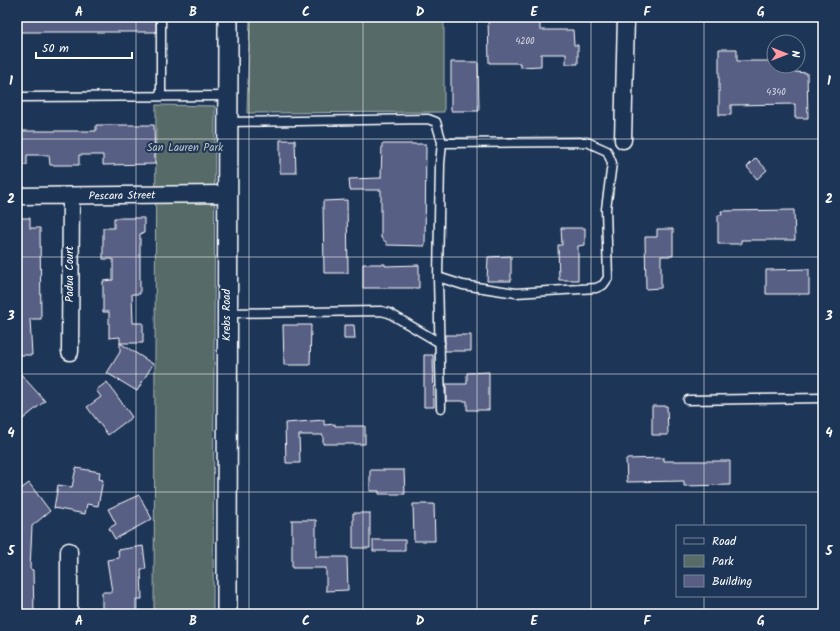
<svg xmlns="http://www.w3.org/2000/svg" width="840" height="631" font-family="Kalam,sans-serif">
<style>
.green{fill:#576b67;stroke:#abb5b3}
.building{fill:#585e84;stroke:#fff}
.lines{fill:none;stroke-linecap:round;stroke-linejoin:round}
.service-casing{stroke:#fff;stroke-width:11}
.minor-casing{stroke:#fff;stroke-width:19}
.tertiary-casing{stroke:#fff;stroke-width:22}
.service{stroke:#1d3557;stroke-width:8}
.minor{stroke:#1d3557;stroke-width:16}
.tertiary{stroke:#1d3557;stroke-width:19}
.grid{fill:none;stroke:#fff;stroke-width:1;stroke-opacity:0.55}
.labels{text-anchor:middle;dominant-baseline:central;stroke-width:4;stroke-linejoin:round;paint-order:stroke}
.number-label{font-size:9px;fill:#d5d7e0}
.park-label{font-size:11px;fill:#bcc4c2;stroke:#1d3557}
.street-label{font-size:11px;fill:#fff;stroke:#1d3557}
.neatline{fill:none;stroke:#fff;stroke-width:1.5}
.grid-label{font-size:13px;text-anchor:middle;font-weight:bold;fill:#fff}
</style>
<rect width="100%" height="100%" fill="#1d3557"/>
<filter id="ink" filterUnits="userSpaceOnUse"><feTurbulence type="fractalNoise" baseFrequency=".025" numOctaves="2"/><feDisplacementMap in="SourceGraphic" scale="8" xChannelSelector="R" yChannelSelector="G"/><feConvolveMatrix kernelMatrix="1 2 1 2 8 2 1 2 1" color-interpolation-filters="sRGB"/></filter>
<g filter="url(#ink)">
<path class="green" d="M250,17H444V112L247,113Z
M156,105L215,106L213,614H154Z"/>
<path class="building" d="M17,17H156V32H17Z
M488,17H540V30H573L574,45H578V64H566V54H541V66L520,67V63H489Z
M719,49H737V61H774V66L795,67V72L807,73L808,118H795V104L731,105V115H719Z
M451,62H478L479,111H451Z
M96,125H154L155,164L103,165V155H79V165H50L49,155H27V165H17V131H96Z
M280,140H295L296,173H280Z
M382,144H426L425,246L387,245L386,242L381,238V190H350L349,179L381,178Z
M756,158L767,170L757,179L747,167Z
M347,200L348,273H324L323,201Z
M794,210L795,240H741V244H718V215H722L721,211Z
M17,218H30V228H40L41,319H30L32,355H17Z
M114,218H144V233L140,234V294H132L133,323H143V343H120V337L109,338V312H103V281L113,280V259H103V228H114Z
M561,228H585V245L578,246V280H559L558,245H562Z
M657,229H673V256H661V288L646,289L645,237H657Z
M511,256V281H487L488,257Z
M363,264H385V266L419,265V288H363Z
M809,269V294H766V270Z
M283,325H311L310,365H284Z
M344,325H354L355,339H344Z
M445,335H471V351H445Z
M120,343L153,364L137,391L107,373L120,352Z
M424,355H433L434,407H424Z
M17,370L45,401L17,424Z
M489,372V410H467V401H446V384H467V373Z
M107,382L132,417L108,435L87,407L101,397L96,390Z
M652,406H667L668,435H652Z
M324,420V425L335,424V426H365V444H323V435H299L300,463H286L285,423Z
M664,458V461H730V485L684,486V481L627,482L626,459Z
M76,468L100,472L99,479L103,480L98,506L87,504L85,514L54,508L58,485L72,487Z
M370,470H404L405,494H379V491H370Z
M29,483L50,511L32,526L30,569L33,570L34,614H17V492Z
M139,495L152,519L115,539L109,528L116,524L108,509Z
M413,504H434L435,541H414Z
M353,513H370V548H353Z
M292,520H316V557H347L348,590L326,591V568H292Z
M373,540H405V551H373Z
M143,546L146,569H141L142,599H136V614H102V592H112L107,560L119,558L118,550Z"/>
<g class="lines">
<defs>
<path id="service" d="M161,17V96
M17,97L227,96
M228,122L428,119L436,122L442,142L440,164L438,277L441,408
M438,277L463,285L516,293L596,288L603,285L608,278L606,209L612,163L607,151L587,142L442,143
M227,313L381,311L389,313L440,343
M688,400L823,398"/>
<path id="minor" d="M623,140L626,17
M17,196L226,194
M70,352L71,196
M69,614V551"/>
<path id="tertiary" d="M227,614L228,17"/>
</defs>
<use href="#service" class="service-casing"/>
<use href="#minor" class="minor-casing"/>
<use href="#tertiary" class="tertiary-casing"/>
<use href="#service" class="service"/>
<use href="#minor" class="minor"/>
<use href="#tertiary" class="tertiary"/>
</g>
</g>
<path class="grid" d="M136,17V614M249,17V614M363,17V614M477,17V614M591,17V614M704,17V526M17,139H823M17,257H823M17,374H823M17,492H823M704,596V614"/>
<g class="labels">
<g class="number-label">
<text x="525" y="41">4200</text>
<text x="776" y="92">4340</text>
</g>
<g class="park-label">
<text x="185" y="148">San Lauren Park</text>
</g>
<g class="street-label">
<text transform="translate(122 196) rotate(-1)">Pescara Street</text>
<text transform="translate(70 274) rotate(-90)">Padua Court</text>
<text transform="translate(227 315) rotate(-90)">Krebs Road</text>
</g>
</g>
<rect width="840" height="631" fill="none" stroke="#1d3557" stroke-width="44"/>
<rect x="676" y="525" width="130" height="72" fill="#1d3557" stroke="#77869a"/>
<rect x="684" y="538" width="20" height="6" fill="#1d3557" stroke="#77869a"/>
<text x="712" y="545" font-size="12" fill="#ffffff">Road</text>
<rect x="684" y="555" width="20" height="12" fill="#576b67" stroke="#77869a"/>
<text x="712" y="565" font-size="12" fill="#ffffff">Park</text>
<rect x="684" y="575" width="20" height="12" fill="#585e84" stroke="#77869a"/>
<text x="712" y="585" font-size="12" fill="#ffffff">Building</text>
<g transform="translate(786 54) rotate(90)"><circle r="19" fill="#1d3557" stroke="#77869a"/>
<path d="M0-3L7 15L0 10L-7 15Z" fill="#ff9aa2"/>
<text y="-6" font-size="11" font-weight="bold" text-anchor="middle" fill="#ffffff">N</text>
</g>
<path d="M36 52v6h96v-6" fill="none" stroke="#ffffff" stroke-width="2"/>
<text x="42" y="52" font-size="12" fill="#ffffff" stroke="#1d3557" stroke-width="3" paint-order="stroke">50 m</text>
<rect x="22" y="22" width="796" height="587" class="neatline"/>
<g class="grid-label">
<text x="79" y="16">A</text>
<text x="193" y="16">B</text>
<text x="306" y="16">C</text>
<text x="420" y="16">D</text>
<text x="534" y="16">E</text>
<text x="647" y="16">F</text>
<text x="761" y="16">G</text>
<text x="11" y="85">1</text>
<text x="829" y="85">1</text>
<text x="11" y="203">2</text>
<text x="829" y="203">2</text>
<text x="11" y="320">3</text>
<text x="829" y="320">3</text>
<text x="11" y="437">4</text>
<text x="829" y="437">4</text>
<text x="11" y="555">5</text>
<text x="829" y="555">5</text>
<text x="79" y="625">A</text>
<text x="193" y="625">B</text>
<text x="306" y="625">C</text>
<text x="420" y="625">D</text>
<text x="534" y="625">E</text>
<text x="647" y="625">F</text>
<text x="761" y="625">G</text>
</g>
</svg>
